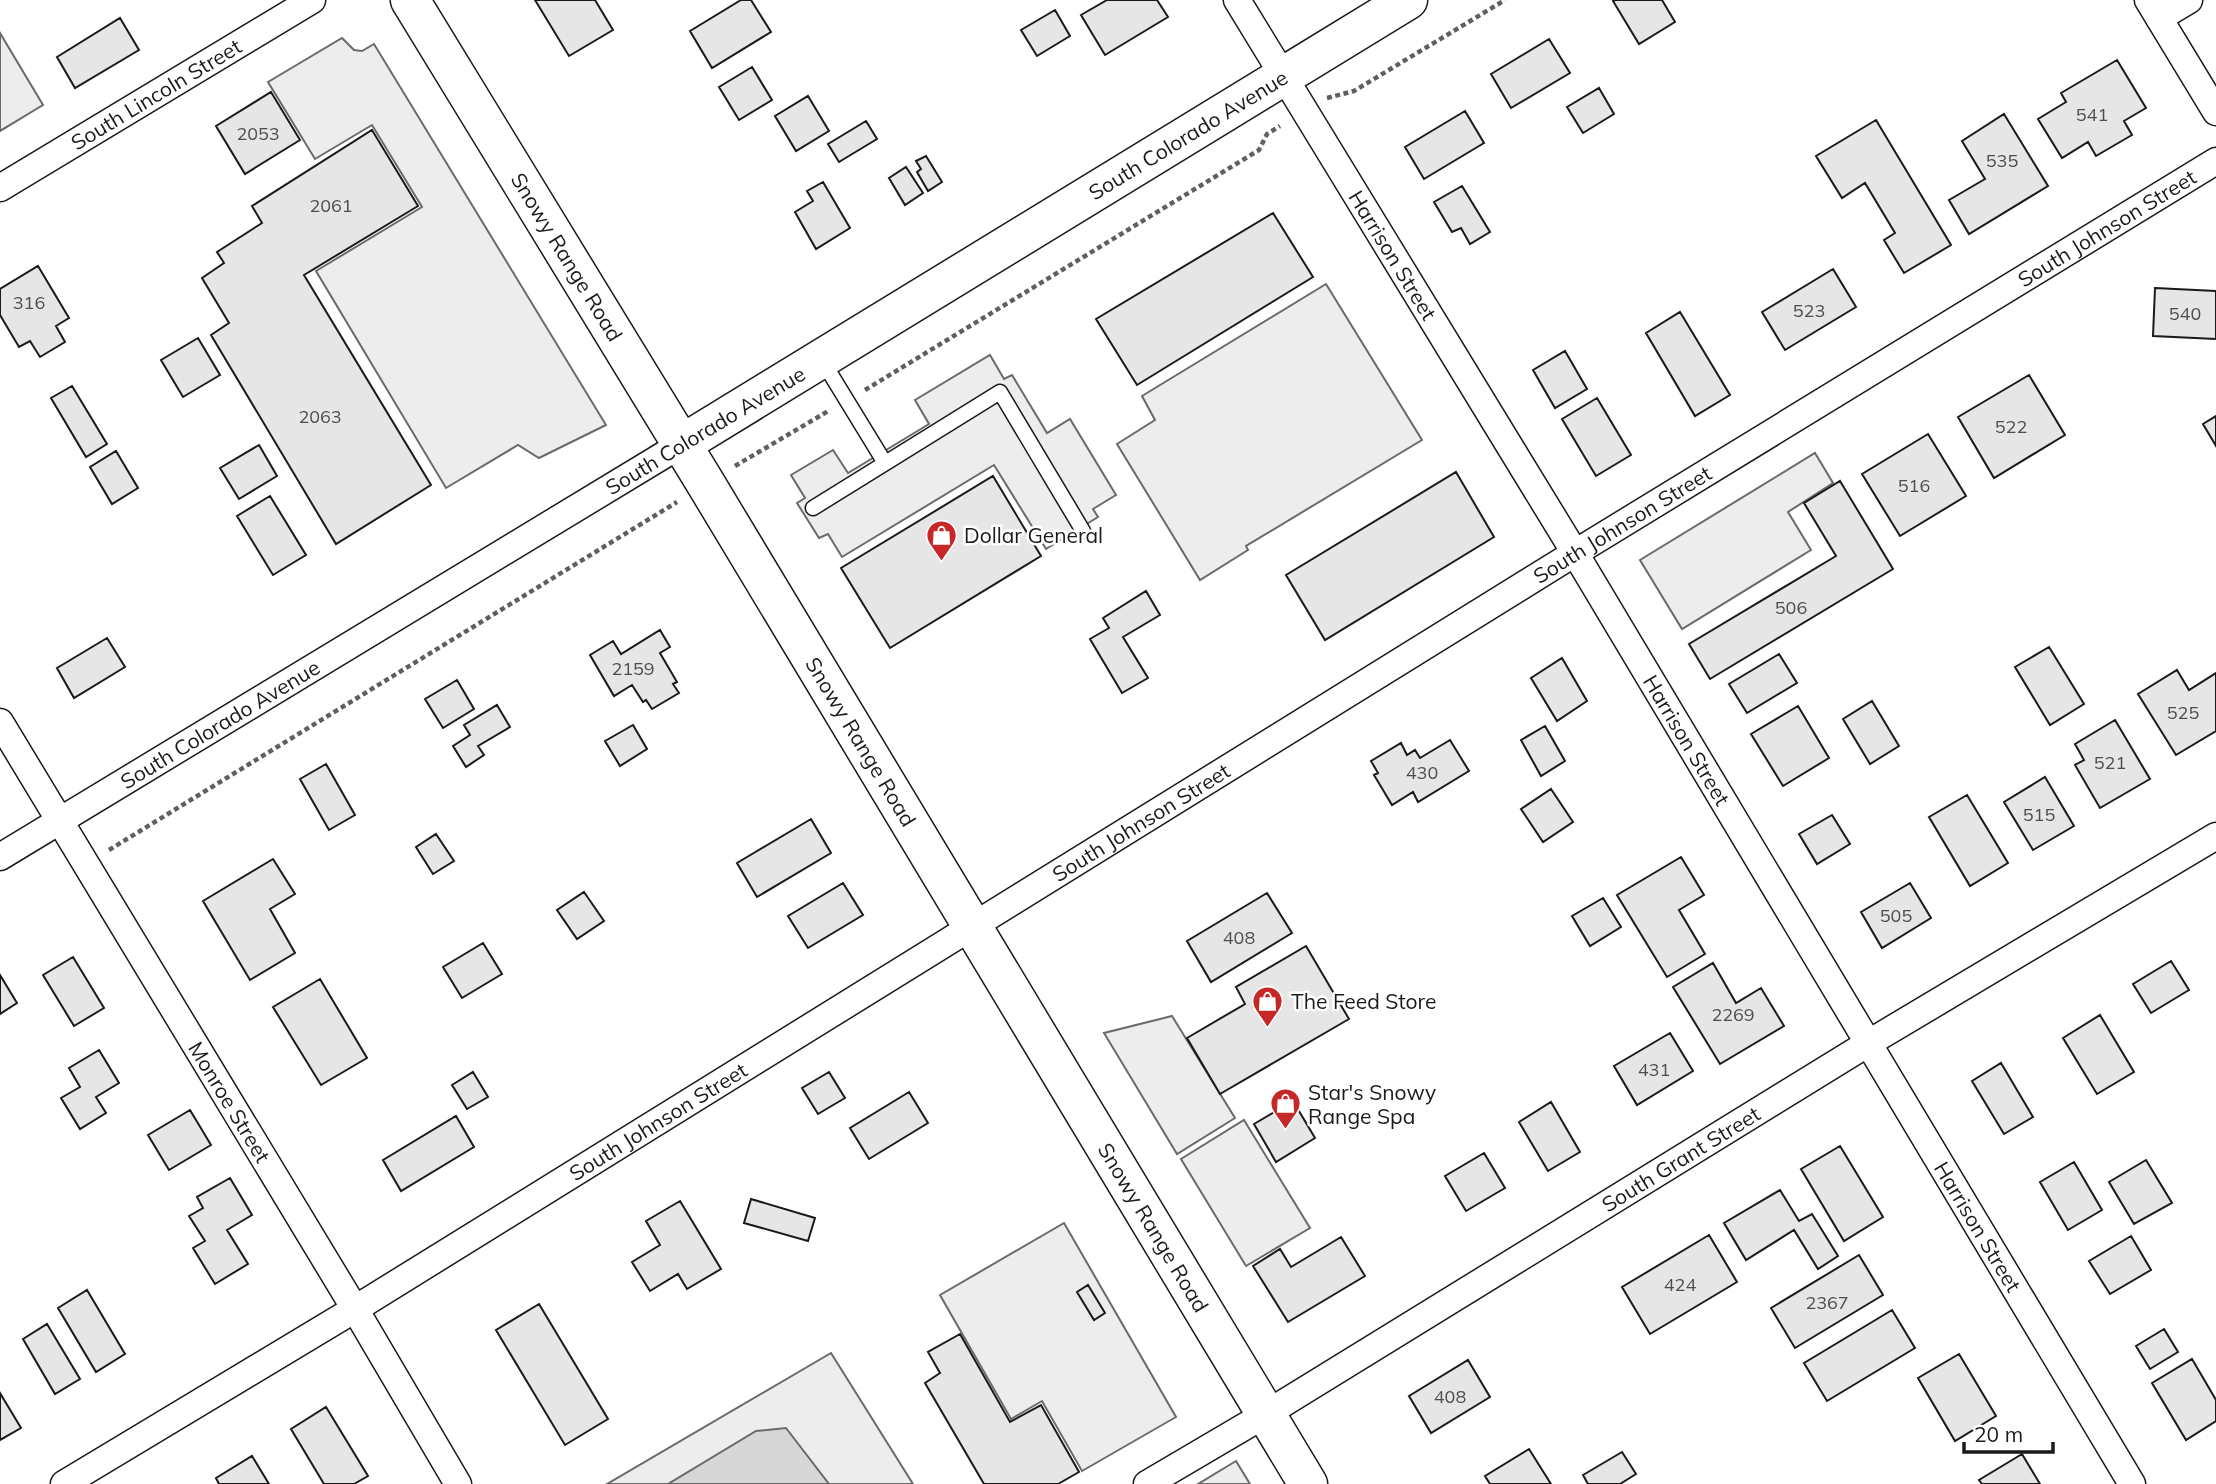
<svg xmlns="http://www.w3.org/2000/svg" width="2216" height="1484" font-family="Mulish,sans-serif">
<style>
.built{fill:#ededed;stroke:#6a6a6a;stroke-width:2}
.water{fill:#d7d7d7;stroke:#6a6a6a;stroke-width:2}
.building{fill:#e6e6e6;stroke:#1a1a1a;stroke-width:2}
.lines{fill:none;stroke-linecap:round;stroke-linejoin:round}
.lane-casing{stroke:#1a1a1a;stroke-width:17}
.street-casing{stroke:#1a1a1a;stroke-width:29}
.secondary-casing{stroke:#1a1a1a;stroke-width:41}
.primary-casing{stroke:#1a1a1a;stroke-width:41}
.path{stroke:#5f5f5f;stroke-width:4.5;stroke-dasharray:5 3.5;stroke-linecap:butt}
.lane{stroke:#fff;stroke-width:14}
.street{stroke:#fff;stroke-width:26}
.secondary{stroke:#fff;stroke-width:38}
.primary{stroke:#fff;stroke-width:38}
.labels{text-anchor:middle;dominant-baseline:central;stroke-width:5;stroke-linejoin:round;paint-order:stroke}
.number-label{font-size:18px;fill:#4d4d4d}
.street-label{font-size:21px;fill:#1a1a1a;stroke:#fff}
.poi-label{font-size:21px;fill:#1a1a1a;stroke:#fff;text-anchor:start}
</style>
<rect width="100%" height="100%" fill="#fff"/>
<path class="built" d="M0,33L43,105L0,131Z
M342,38L354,50L362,51L374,44L606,425L539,458L518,445L446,488L316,271L422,207L372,125L315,159L268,82Z
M1326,284L1422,440L1246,546L1248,550L1200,580L1117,444L1155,420L1142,396Z
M990,355L1004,379L1012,375L1047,433L1070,419L1116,495L1093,509L1098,517L1046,549L994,465L842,557L828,534L819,538L797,503L805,498L791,475L833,450L848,473L929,424L915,400Z
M1815,453L1833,483L1788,512L1811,550L1682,629L1640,560Z
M1172,1016L1235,1118L1177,1154L1104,1033Z
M1244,1120L1310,1228L1246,1266L1181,1159Z
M1064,1223L1176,1417L1082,1471L1042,1401L1011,1419L940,1295Z
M831,1353L913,1484H607Z
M1236,1461L1250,1484H1198Z"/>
<path class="water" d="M786,1428L829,1484H668L756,1431Z"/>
<path class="building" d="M535,0H595L613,30L569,56Z
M741,0H751L771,32L712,68L690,31Z
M1107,0H1157L1168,17L1105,55L1081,15Z
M1615,0H1662L1675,22L1639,44L1613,1Z
M1055,10L1070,36L1037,56L1021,30Z
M120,18L139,50L75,88L57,57Z
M1549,39L1570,73L1511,108L1491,74Z
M2117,60L2146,108L2124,121L2132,135L2096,156L2088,142L2062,158L2038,119L2066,102L2061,93Z
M752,67L772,100L739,120L719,87Z
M1599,88L1614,114L1583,133L1567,107Z
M271,92L300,140L245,174L216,126Z
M808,96L829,131L796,151L775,116Z
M1465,111L1484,143L1424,179L1405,147Z
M2004,114L2048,186L1969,234L1949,200L1985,179L1962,141Z
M1876,120L1951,245L1904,273L1884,240L1895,233L1865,183L1842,198L1816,156Z
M866,121L877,139L839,162L828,144Z
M372,130L418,206L304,275L431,485L336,544L211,335L229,323L202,278L224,263L217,252L262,223L252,206Z
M926,156L942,182L928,191L917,172L921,169L916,161Z
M906,167L923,193L905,205L889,178Z
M823,182L850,228L816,249L795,212L813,201L807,191Z
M1462,186L1490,232L1470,244L1461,228L1452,232L1434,202Z
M1273,213L1313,277L1137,385L1096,319Z
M38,266L69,318L56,326L65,342L40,357L30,341L19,347L0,315V289Z
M1833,269L1856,307L1785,350L1762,312Z
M2155,288L2216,291V339L2153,336Z
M1680,312L1730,395L1695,416L1646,333Z
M198,338L220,375L183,397L161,360Z
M1565,351L1587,389L1555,408L1533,370Z
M2029,375L2065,435L1994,478L1958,417Z
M72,386L107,444L86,457L51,398Z
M1597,398L1631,455L1596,476L1562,419Z
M2216,416V446L2203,424Z
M1928,434L1966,496L1900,536L1862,474Z
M259,445L277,476L239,499L220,468Z
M116,451L138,488L112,504L90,467Z
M1456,472L1494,537L1325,640L1286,575Z
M993,476L1041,556L890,648L841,568Z
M1840,481L1893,569L1710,679L1689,644L1836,556L1804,503Z
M270,496L306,555L273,575L237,516Z
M1146,591L1160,615L1123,637L1148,678L1122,693L1090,639L1109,628L1103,618Z
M660,630L670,647L660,653L677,682L673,684L679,693L652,709L646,700L643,702L632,685L614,696L590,655L613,641L621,654Z
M107,638L125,667L74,698L57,668Z
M2049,647L2084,704L2050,725L2015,667Z
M1779,654L1797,683L1747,713L1729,684Z
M1562,658L1587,701L1557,721L1531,678Z
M2177,670L2189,690L2216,673V731L2176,755L2138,694Z
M457,680L474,709L443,728L425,699Z
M1872,701L1899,746L1870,764L1843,719Z
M497,705L510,727L478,746L484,755L466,767L453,746L470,735L464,725Z
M1798,706L1829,758L1783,786L1751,734Z
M2115,720L2150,779L2100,808L2075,765L2084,760L2075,744Z
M633,725L647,749L620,766L605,741Z
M1545,726L1565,761L1541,776L1521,740Z
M1450,740L1469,771L1418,802L1413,792L1392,805L1374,775L1378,773L1371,761L1401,743L1407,755L1415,750L1420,758Z
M326,764L355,815L329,830L300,779Z
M2045,777L2074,826L2033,850L2004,802Z
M1551,789L1573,822L1543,842L1521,809Z
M1967,795L2008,863L1970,886L1929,817Z
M1832,815L1850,844L1817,864L1799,834Z
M811,819L831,853L757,897L737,863Z
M436,834L454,861L433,874L416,847Z
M1681,857L1704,895L1679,910L1705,954L1667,977L1617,895Z
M273,859L295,894L270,909L295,953L250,980L203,901Z
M843,883L863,915L808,948L788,916Z
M1910,883L1931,918L1882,948L1861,912Z
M584,892L604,921L577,939L557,910Z
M1267,893L1292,933L1211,982L1187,941Z
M1603,898L1621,927L1590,946L1572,916Z
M483,943L502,974L462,998L443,967Z
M1306,946L1349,1019L1220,1094L1187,1038L1245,1004L1236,987Z
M73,957L104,1008L74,1026L43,975Z
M2171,961L2189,990L2151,1013L2133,984Z
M1713,963L1736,1003L1761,988L1784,1026L1720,1064L1673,987Z
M0,975L17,1003L0,1014Z
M320,979L367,1058L321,1085L273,1007Z
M2100,1015L2134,1072L2097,1094L2063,1038Z
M1670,1033L1693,1071L1637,1105L1614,1066Z
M99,1050L119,1083L96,1097L106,1113L80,1129L61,1098L80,1087L69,1068Z
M2001,1063L2033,1117L2004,1134L1972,1081Z
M473,1072L488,1097L467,1109L452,1085Z
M829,1072L845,1098L818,1114L802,1088Z
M909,1092L928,1123L869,1159L850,1128Z
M1293,1101L1315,1138L1276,1162L1254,1124Z
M1551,1102L1580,1152L1548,1171L1519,1122Z
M190,1110L211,1145L169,1170L148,1135Z
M456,1116L474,1147L401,1191L383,1160Z
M1840,1146L1883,1217L1844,1241L1801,1169Z
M1484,1153L1505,1188L1466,1211L1445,1176Z
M2146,1160L2172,1203L2134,1224L2109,1182Z
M2074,1162L2102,1210L2068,1230L2040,1182Z
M230,1178L252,1215L227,1230L248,1264L215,1284L193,1248L205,1241L189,1216L203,1208L197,1197Z
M1780,1190L1799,1221L1812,1214L1838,1256L1818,1269L1794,1230L1746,1260L1724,1223Z
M751,1199L815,1218L808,1241L744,1223Z
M680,1201L721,1269L687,1289L678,1274L650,1291L632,1262L660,1245L646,1221Z
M1709,1235L1737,1282L1650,1334L1622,1287Z
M2131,1236L2151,1270L2110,1294L2089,1261Z
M1341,1237L1365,1276L1288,1322L1253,1266L1280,1249L1291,1267Z
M1859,1255L1883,1295L1795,1348L1771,1308Z
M1088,1285L1105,1313L1094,1320L1077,1292Z
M87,1290L125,1354L96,1372L58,1308Z
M539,1304L608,1419L565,1445L496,1330Z
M1892,1310L1915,1348L1827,1401L1804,1363Z
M47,1324L80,1379L55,1394L23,1339Z
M2164,1329L2178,1352L2150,1369L2136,1346Z
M960,1334L1010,1422L1041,1405L1079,1472L1058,1484H984L925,1383L940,1373L928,1352Z
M1959,1354L1996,1416L1955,1441L1918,1378Z
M2192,1359L2216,1400V1421L2186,1440L2152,1383Z
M1468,1360L1490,1397L1431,1433L1409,1396Z
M0,1393L21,1428L0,1440Z
M326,1407L368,1476L354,1484H324L291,1429Z
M1529,1449L1551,1484H1490L1485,1476Z
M1622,1452L1636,1474L1620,1484H1588L1583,1475Z
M2022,1454L2040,1484H1982L1979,1480Z
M252,1456L269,1484H219L216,1478Z"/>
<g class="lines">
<defs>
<path id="lane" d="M822,360L885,463
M813,508L1000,392L1083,531"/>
<g id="street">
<path id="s1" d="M1237,0L1575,553L2132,1484"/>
<path d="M2148,0L2216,112"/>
<path d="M2159,18L2189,0"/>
<path id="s2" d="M0,188L312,0"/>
<path id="s3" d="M0,722L355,1309L458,1484"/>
<path id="s4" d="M0,857L682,444"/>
<path id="s5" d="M64,1484L355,1309L1575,553L2216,161"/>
<path id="s6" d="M1147,1484L1266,1414L1867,1044L2216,836"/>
</g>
<g id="secondary">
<path id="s7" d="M682,444L1408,0"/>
</g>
<g id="primary">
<path id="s8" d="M410,0L706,484L1308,1484"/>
</g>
</defs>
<use href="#lane" class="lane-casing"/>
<use href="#street" class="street-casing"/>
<use href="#secondary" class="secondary-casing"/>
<use href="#primary" class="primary-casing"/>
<path class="path" d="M1327,98L1354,91L1505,0
M865,390L1259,150L1267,134L1280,126
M735,466L830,410
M109,850L677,502"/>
<use href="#lane" class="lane"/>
<use href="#street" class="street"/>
<use href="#secondary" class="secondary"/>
<use href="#primary" class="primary"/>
</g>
<defs>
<symbol id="shop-pin" viewBox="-11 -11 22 30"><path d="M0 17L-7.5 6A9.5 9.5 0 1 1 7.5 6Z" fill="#c62828" stroke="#fff"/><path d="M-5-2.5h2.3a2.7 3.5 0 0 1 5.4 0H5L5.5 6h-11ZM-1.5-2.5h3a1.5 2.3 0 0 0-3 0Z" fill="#fff"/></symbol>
</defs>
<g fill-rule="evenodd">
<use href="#shop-pin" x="924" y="518" width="35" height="47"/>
<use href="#shop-pin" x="1250" y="984" width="35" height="47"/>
<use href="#shop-pin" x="1268" y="1086" width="35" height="47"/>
</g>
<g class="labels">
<g class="number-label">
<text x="2092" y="114">541</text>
<text x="258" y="133">2053</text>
<text x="2002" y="160">535</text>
<text x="331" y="205">2061</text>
<text x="29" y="302">316</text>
<text x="1809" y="310">523</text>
<text x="2185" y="313">540</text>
<text x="320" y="416">2063</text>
<text x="2011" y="426">522</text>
<text x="1914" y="485">516</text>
<text x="1791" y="607">506</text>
<text x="633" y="668">2159</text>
<text x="2183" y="712">525</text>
<text x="2110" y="762">521</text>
<text x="1422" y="772">430</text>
<text x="2039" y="814">515</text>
<text x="1896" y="915">505</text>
<text x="1239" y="937">408</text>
<text x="1733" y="1014">2269</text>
<text x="1654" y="1069">431</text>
<text x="1680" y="1284">424</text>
<text x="1827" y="1302">2367</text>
<text x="1450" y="1396">408</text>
</g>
<g class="street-label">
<text stroke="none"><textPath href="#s2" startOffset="182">South Lincoln Street</textPath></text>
<text stroke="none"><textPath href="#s7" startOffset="593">South Colorado Avenue</textPath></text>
<text stroke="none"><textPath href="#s5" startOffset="2398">South Johnson Street</textPath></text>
<text stroke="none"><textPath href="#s8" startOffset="301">Snowy Range Road</textPath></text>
<text stroke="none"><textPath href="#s1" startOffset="299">Harrison Street</textPath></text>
<text transform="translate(705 430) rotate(-31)">South Colorado Avenue</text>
<text stroke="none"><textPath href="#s5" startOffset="1830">South Johnson Street</textPath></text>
<text stroke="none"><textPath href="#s4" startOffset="257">South Colorado Avenue</textPath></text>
<text stroke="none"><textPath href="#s8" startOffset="868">Snowy Range Road</textPath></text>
<text stroke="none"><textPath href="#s1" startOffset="866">Harrison Street</textPath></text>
<text stroke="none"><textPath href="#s5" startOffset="1264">South Johnson Street</textPath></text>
<text stroke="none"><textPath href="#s3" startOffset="444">Monroe Street</textPath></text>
<text stroke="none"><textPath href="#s5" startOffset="696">South Johnson Street</textPath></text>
<text stroke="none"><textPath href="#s6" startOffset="625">South Grant Street</textPath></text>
<text stroke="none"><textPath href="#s8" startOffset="1435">Snowy Range Road</textPath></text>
<text stroke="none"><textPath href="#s1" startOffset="1433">Harrison Street</textPath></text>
</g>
<g class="poi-label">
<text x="964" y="535">Dollar General</text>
<text x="1291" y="1001">The Feed Store</text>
<text x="1308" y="1092">Star's Snowy<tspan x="1308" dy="24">Range Spa</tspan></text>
</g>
</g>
<path d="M1964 1442v10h89v-10" fill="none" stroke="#1a1a1a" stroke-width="3.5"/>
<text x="1974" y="1442" font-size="21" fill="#1a1a1a" stroke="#ffffff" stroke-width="5" paint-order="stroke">20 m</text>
</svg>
